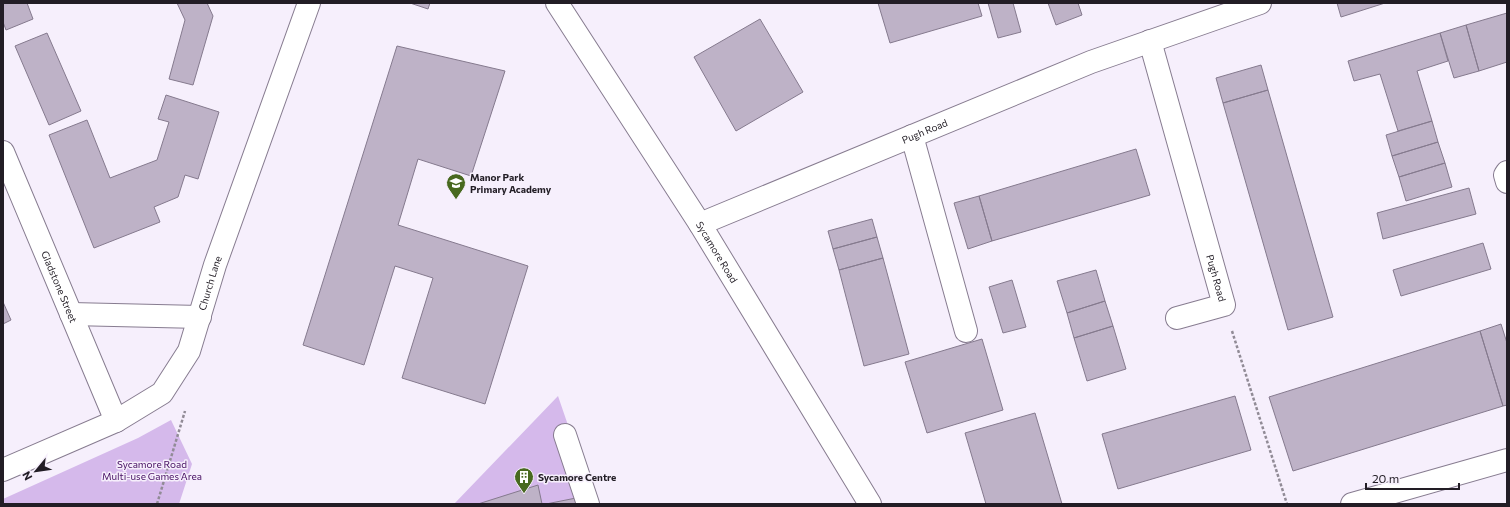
<svg xmlns="http://www.w3.org/2000/svg" width="1510" height="507" font-family="Commissioner,sans-serif">
<style>
.green{fill:#d5b9eb}
.building{fill:#beb2c7;stroke:#857a8e}
.lines{fill:none;stroke-linecap:round;stroke-linejoin:round}
.minor-casing{stroke:#877c90;stroke-width:24}
.path{stroke:#918b96;stroke-width:2.5;stroke-dasharray:3 2;stroke-linecap:butt}
.minor{stroke:#fff;stroke-width:22}
.labels{text-anchor:middle;dominant-baseline:central;stroke-width:3;stroke-linejoin:round;paint-order:stroke}
.street-label{font-size:10px;fill:#221d25;stroke:#f6effc}
.poi-label{font-size:10px;font-weight:bold;fill:#221d25;stroke:#f6effc;text-anchor:start}
.park-label{font-size:10px;fill:#450e61;stroke:#f6effc}
</style>
<rect width="100%" height="100%" fill="#f6effc"/>
<path class="green" d="M558,396L595,504H454Z
M171,420L192,464L179,504H3V499L138,438Z"/>
<path class="building" d="M3,3H27L33,19L6,30L3,22Z
M177,3H207L213,16L193,85L169,79L185,20Z
M410,3H430L428,9Z
M878,3H978L982,16L890,43Z
M988,3H1013L1021,32L998,38Z
M1048,3H1078L1082,15L1056,25Z
M1337,3H1385L1341,17Z
M1507,13V62L1479,71L1466,25Z
M760,19L803,92L736,131L694,57Z
M1466,25L1479,71L1454,78L1440,33Z
M47,33L81,111L49,125L15,46Z
M1440,33L1448,61L1417,71L1432,121L1398,131L1380,74L1354,81L1348,61Z
M397,46L505,71L471,176L418,159L398,225L528,266L485,404L402,378L433,278L395,266L364,365L303,345Z
M1261,65L1268,90L1223,103L1216,78Z
M1268,90L1333,317L1288,330L1223,103Z
M166,95L219,112L198,179L185,175L178,197L154,207L160,222L94,248L49,135L87,120L110,178L157,160L169,122L158,119Z
M1432,121L1438,142L1392,156L1386,135Z
M1438,142L1445,163L1399,177L1392,156Z
M1136,149L1150,195L992,241L979,196Z
M1445,163L1452,187L1406,201L1399,177Z
M1469,188L1476,214L1383,239L1377,213Z
M979,196L992,241L968,249L954,203Z
M872,219L877,237L833,249L828,231Z
M877,237L883,258L839,270L833,249Z
M1483,243L1491,269L1401,296L1393,270Z
M883,258L909,354L864,366L839,270Z
M1096,270L1105,301L1067,313L1057,281Z
M1012,280L1026,327L1003,333L989,287Z
M1105,301L1113,326L1074,338L1067,313Z
M3,302L11,320L3,324Z
M1501,324L1507,343V405L1503,406L1480,331Z
M1113,326L1126,369L1087,381L1074,338Z
M1480,331L1503,406L1293,471L1269,397Z
M982,339L1003,410L927,433L905,362Z
M1235,396L1251,450L1118,489L1102,434Z
M1035,413L1062,504H986L965,433Z
M538,485L542,504H478Z
M581,497L583,504H546Z"/>
<g class="lines">
<defs>
<g id="minor">
<path id="s1" d="M557,3L700,224L870,504"/>
<path id="s2" d="M1150,41L1224,305L1177,318"/>
<path d="M912,136L966,331"/>
<path id="s3" d="M3,152L116,421"/>
<path d="M1507,172L1505,175L1507,182"/>
<path id="s4" d="M700,224L1091,62L1260,3"/>
<path d="M71,314L200,317"/>
<path d="M565,435L588,504"/>
<path id="s5" d="M3,470L116,421L162,393L189,351L215,265L309,3"/>
<path d="M1352,504L1507,460"/>
</g>
</defs>
<use href="#minor" class="minor-casing"/>
<path class="path" d="M1232,331L1287,504
M157,504L185,411"/>
<use href="#minor" class="minor"/>
</g>
<defs>
<symbol id="school-pin" viewBox="-11 -11 22 30"><path d="M0 17L-7.5 6A9.5 9.5 0 1 1 7.5 6Z" fill="#48691f" stroke="#f6effc"/><path d="M0-5L7-2L0 1L-7-2ZM-4 1L0 2.5L4 1V4Q0 6-4 4Z" fill="#fff"/></symbol>
<symbol id="building-pin" viewBox="-11 -11 22 30"><path d="M0 17L-7.5 6A9.5 9.5 0 1 1 7.5 6Z" fill="#48691f" stroke="#f6effc"/><path d="M-4-6H4V6H1V3H-1V6H-4ZM-2.5-4.3h1.7v1.8h-1.7ZM.8-4.3h1.7v1.8H.8ZM-2.5-1h1.7V.8h-1.7ZM.8-1h1.7V.8H.8Z" fill="#fff"/></symbol>
</defs>
<g fill-rule="evenodd">
<use href="#school-pin" x="445" y="172" width="22" height="30"/>
<use href="#building-pin" x="513" y="466" width="22" height="30"/>
</g>
<g class="labels">
<g class="street-label">
<text stroke="none"><textPath href="#s4" startOffset="243">Pugh Road</textPath></text>
<text stroke="none"><textPath href="#s1" startOffset="296">Sycamore Road</textPath></text>
<text stroke="none"><textPath href="#s2" startOffset="246">Pugh Road</textPath></text>
<text stroke="none"><textPath href="#s5" startOffset="298">Church Lane</textPath></text>
<text stroke="none"><textPath href="#s3" startOffset="146">Gladstone Street</textPath></text>
</g>
<g class="poi-label">
<text x="470" y="177">Manor Park<tspan x="470" dy="12">Primary Academy</tspan></text>
<text x="538" y="477">Sycamore Centre</text>
</g>
<g class="park-label">
<text x="152" y="464">Sycamore Road<tspan x="152" dy="12">Multi-use Games Area</tspan></text>
</g>
</g>
<rect width="1510" height="507" fill="none" stroke="#221d25" stroke-width="8"/>
<g transform="translate(36 471) rotate(241)" stroke="#f6effc" stroke-width="3" paint-order="stroke">
<path d="M0-3L7 15L0 10L-7 15Z" fill="#221d25"/>
<text y="-6" font-size="11" font-weight="bold" text-anchor="middle" fill="#221d25">N</text>
</g>
<path d="M1366 483v6h93v-6" fill="none" stroke="#221d25" stroke-width="2"/>
<text x="1372" y="483" font-size="12" fill="#221d25" stroke="#f6effc" stroke-width="3" paint-order="stroke">20 m</text>
</svg>
